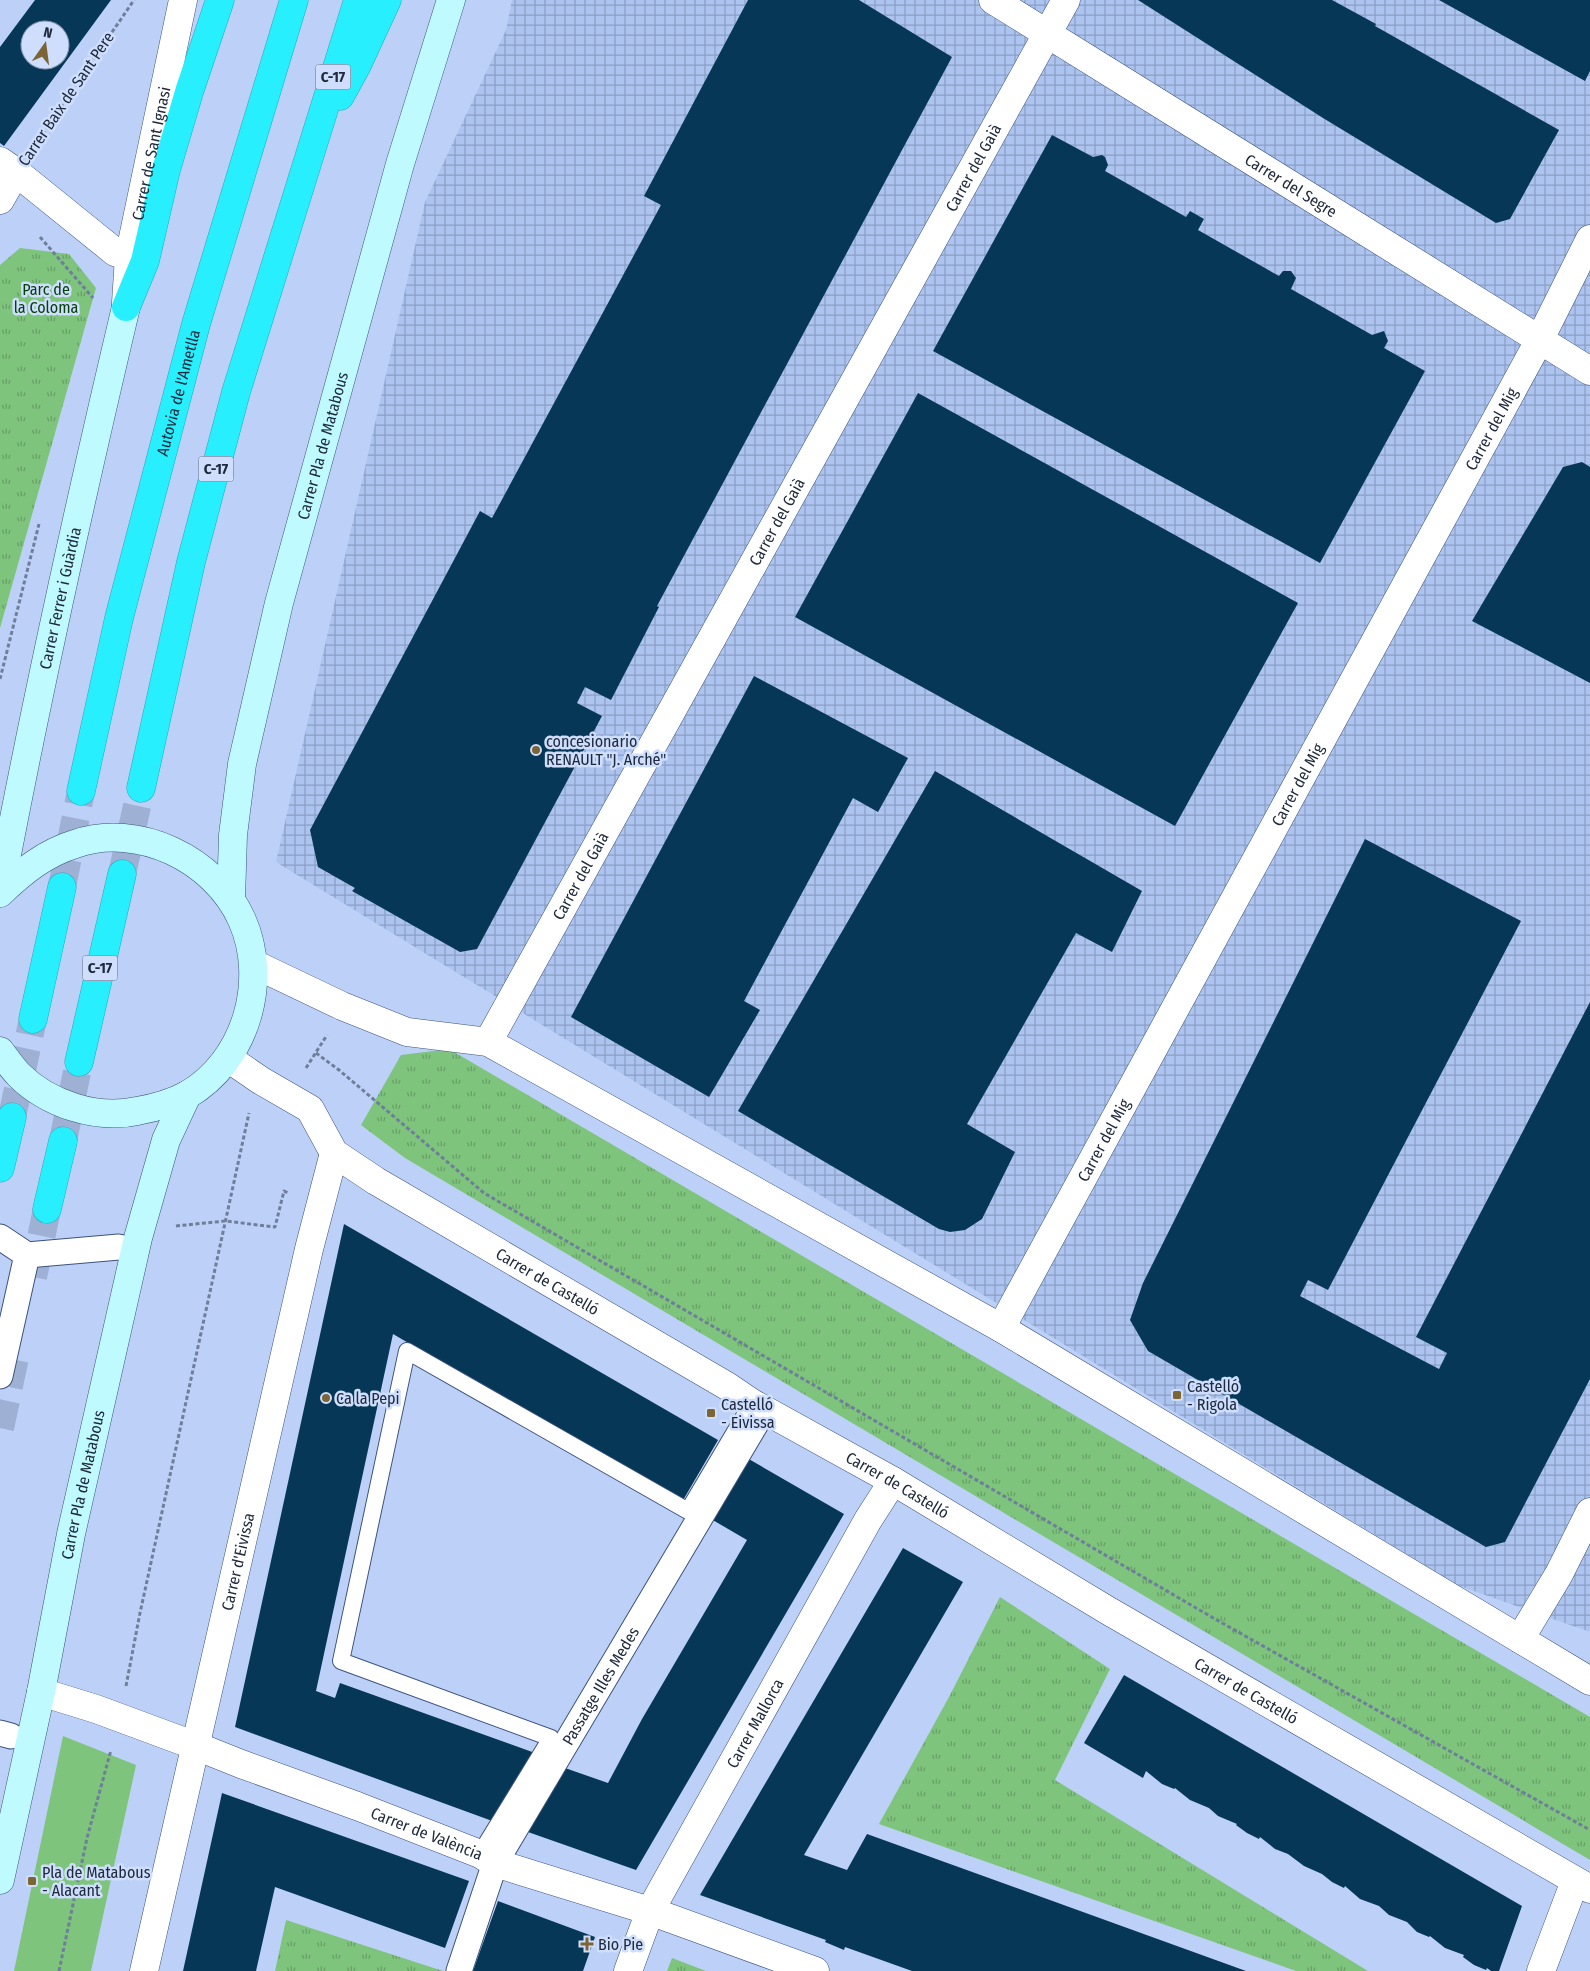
<svg xmlns="http://www.w3.org/2000/svg" width="1590" height="1971" font-family="'Fira Sans Condensed',sans-serif">
<style>
.industrial{fill:url(#industrial-grid)}
.green{fill:#7ec47c}
.park{fill:url(#park-tufts)}
.building{fill:#063756;fill-rule:evenodd}
.lines{fill:none;stroke-linecap:round;stroke-linejoin:round}
.motorway-tunnel{stroke:#9eb0d3;stroke-width:28;stroke-dasharray:28 14;stroke-linecap:butt}
.service-casing{stroke:#3d527c;stroke-width:18}
.pedestrian-casing{stroke:#3d527c;stroke-width:27}
.minor-casing{stroke:#3d527c;stroke-width:29}
.secondary-casing{stroke:#3d527c;stroke-width:29}
.motorway-casing{stroke:#25aaba;stroke-width:29}
.path{stroke:#6f7e9b;stroke-width:3;stroke-dasharray:4 2.5;stroke-linecap:butt}
.service{stroke:#fff;stroke-width:16}
.pedestrian{stroke:#fff;stroke-width:25}
.minor{stroke:#fff;stroke-width:28}
.secondary{stroke:#befaff;stroke-width:28}
.motorway{stroke:#27effe;stroke-width:28}
.poi-dot{fill:#7c6535;stroke:#cedefc;stroke-width:2}
.labels{text-anchor:middle;dominant-baseline:central;stroke-width:5;stroke-linejoin:round;paint-order:stroke}
.shield{fill:#cedefc;stroke:#546076;stroke-width:1}
.shield-label{font-size:15px;font-weight:bold;fill:#202a3d}
.street-label{font-size:16px;fill:#202a3d;stroke:#cedefc}
.park-label{font-size:16px;fill:#054109;stroke:#cedefc}
.poi-label{font-size:16px;fill:#202a3d;stroke:#cedefc;text-anchor:start}
</style>
<defs>
<pattern id="industrial-grid" width="8" height="8" patternUnits="userSpaceOnUse" patternTransform="scale(1.25)"><rect width="8" height="8" fill="#adc4f0"/><path d="M0 4h8M4 0v8" fill="none" stroke="#8c9fc4"/></pattern>
<pattern id="park-tufts" width="24" height="20" patternUnits="userSpaceOnUse" patternTransform="scale(1.25)"><rect width="24" height="20" fill="#7ec47c"/><path d="M3 7l-1-3M5 7V3M7 7l1-3M15 17l-1-3M17 17v-4M19 17l1-3" fill="none" stroke="#679f67"/></pattern>
</defs>
<rect width="100%" height="100%" fill="#bdd1f8"/>
<path class="industrial" d="M512,0H1590V1632L1457,1585L276,862L425,202L506,30Z"/>
<path class="green" d="M63,1736L136,1765L91,1971H14Z"/>
<path class="park" d="M20,248L69,254L96,288L0,628V265Z
M449,1049L1590,1717V1860L405,1158L361,1125L401,1055Z
M1000,1597L1110,1669L1055,1780L1368,1971H1296L879,1824L949,1697Z
M286,1920L443,1971H275Z
M672,1958L706,1971H667Z"/>
<path class="building" d="M35,0H111L4,146L0,143V47ZM30,30H60V60H30Z
M748,0H859L952,57L657,606L659,607L611,700L585,687L577,703L602,716L477,949L460,952L352,891L355,888L318,867L310,830L480,511L492,518L661,205L644,196Z
M1138,0H1332L1376,24L1375,26L1559,130L1510,219L1496,223L1323,118Z
M1439,0H1590V71L1585,81Z
M1052,135L1093,157L1102,155L1105,157L1108,165L1105,171L1186,217L1190,211L1204,219L1198,230L1279,276L1283,271H1291L1296,278L1291,289L1372,335L1384,331L1388,341L1384,348L1425,371L1320,563L933,351Z
M918,393L1298,603L1175,826L795,617Z
M1582,462L1590,467V683L1472,621L1563,467Z
M754,676L908,758L878,812L853,798L744,1001L760,1010L709,1097L571,1017Z
M935,771L1142,891L1112,952L1076,933L967,1124L1015,1152L982,1219L965,1230L950,1232L939,1229L738,1111Z
M1365,839L1521,921L1328,1290L1308,1280L1300,1296L1439,1369L1447,1353L1416,1337L1590,1002V1379L1505,1542L1486,1547L1148,1351L1130,1320L1143,1283Z
M344,1224L718,1440L682,1502L393,1334L316,1691L335,1698L340,1683L535,1753L495,1822L235,1727Z
M747,1458L844,1514L636,1870L528,1832L565,1768L608,1783L642,1719L747,1540L711,1519Z
M903,1548L963,1582L804,1855L847,1870L867,1834L1246,1971H912L845,1947L844,1950L825,1942L826,1940L700,1895Z
M1124,1675L1522,1906L1499,1971H1491L1487,1968L1486,1970L1474,1965L1463,1957L1464,1955L1445,1948L1430,1936L1429,1937L1417,1932L1407,1922L1389,1915L1379,1906L1360,1899L1345,1886L1344,1888L1332,1882L1322,1874L1304,1866L1288,1854L1275,1849L1260,1837L1259,1839L1247,1833L1236,1825L1237,1824L1218,1816L1209,1808L1190,1800L1175,1788L1174,1789L1162,1784L1146,1771L1143,1778L1084,1743Z
M222,1793L469,1881L445,1948L275,1887L256,1971H183Z
M498,1901L595,1937L583,1971H473Z"/>
<g class="lines">
<path class="motorway-tunnel" d="M122,874L141,788
M62,887L81,791
M12,1117L33,1019
M63,1141L79,1062
M33,1277L47,1209
M0,1428L17,1348"/>
<defs>
<path id="service" d="M480,1854L551,1738L341,1661L407,1351L688,1511L752,1403"/>
<g id="pedestrian">
<path d="M0,1237L27,1255L119,1247"/>
<path d="M0,1376L27,1255"/>
<path d="M0,1733L11,1736"/>
<path id="s1" d="M459,1971L495,1863L764,1410"/>
</g>
<g id="minor">
<path id="s2" d="M993,0L1590,371"/>
<path d="M0,161L16,172L115,252L129,257"/>
<path d="M0,200L16,172"/>
<path id="s3" d="M126,303L129,257L183,0"/>
<path d="M254,964L342,1006L407,1032L488,1042L1001,1328L1590,1681"/>
<path id="s4" d="M488,1042L1066,0"/>
<path id="s5" d="M228,1058L260,1080L310,1109L334,1153L376,1181L727,1386L752,1403L893,1481L1107,1610L1590,1889"/>
<path id="s6" d="M1001,1328L1540,339L1590,239"/>
<path d="M1520,1639L1559,1574L1590,1512"/>
<path id="s7" d="M41,1692L96,1709L196,1746L241,1764L357,1806L480,1854L495,1863L650,1911L815,1971"/>
<path id="s8" d="M144,1971L309,1249L334,1153"/>
<path id="s9" d="M628,1971L650,1911L868,1520L893,1481"/>
<path d="M1541,1971L1575,1881"/>
</g>
<g id="secondary">
<path id="s10" d="M0,891C37,695 80,501 126,307"/>
<path d="M0,893C22,872 45,853 75,844C138,822 215,859 242,920C269,981 246,1061 187,1095C172,1103 154,1108 137,1111C97,1120 48,1104 19,1075C12,1068 6,1059 0,1051"/>
<path id="s11" d="M231,899L233,835L242,764L279,603L400,164L451,0"/>
<path id="s12" d="M0,1880L41,1692L71,1534L138,1238L166,1140L187,1095"/>
</g>
<g id="motorway">
<path d="M340,96L357,65L387,0"/>
<path d="M126,307L145,261L166,170L190,89L220,0"/>
<path d="M141,788L191,562L236,392L358,0"/>
<path id="s13" d="M81,791L119,618L196,324L294,0"/>
<path d="M33,1019L62,887"/>
<path d="M79,1062L122,874"/>
<path d="M0,1168L12,1117"/>
<path d="M47,1209L63,1141"/>
</g>
</defs>
<use href="#service" class="service-casing"/>
<use href="#pedestrian" class="pedestrian-casing"/>
<use href="#minor" class="minor-casing"/>
<use href="#secondary" class="secondary-casing"/>
<use href="#motorway" class="motorway-casing"/>
<path class="path" d="M35,145L134,0
M40,237L93,298
M0,679L39,524
M316,1053L339,1070L484,1193L1215,1619L1590,1830
M306,1068L327,1035
M176,1226L225,1221L275,1227L284,1191L288,1193
M126,1686L140,1613L249,1113
M59,1971L87,1838L111,1750"/>
<use href="#service" class="service"/>
<use href="#pedestrian" class="pedestrian"/>
<use href="#minor" class="minor"/>
<use href="#secondary" class="secondary"/>
<use href="#motorway" class="motorway"/>
</g>
<g class="poi-dot">
<circle cx="536" cy="750" r="5"/>
<rect x="1172" y="1390" width="10" height="10" rx="2.5"/>
<circle cx="326" cy="1398" r="5"/>
<rect x="706" y="1408" width="10" height="10" rx="2.5"/>
<rect x="27" y="1876" width="10" height="10" rx="2.5"/>
<path d="M584.5 1936.5h5v5h5v5h-5v5h-5v-5h-5v-5h5z"/>
</g>
<g class="labels">
<g class="shield">
<rect x="315.5" y="64.5" width="35" height="25" rx="4"/>
<rect x="198.5" y="456.5" width="35" height="25" rx="4"/>
<rect x="82.5" y="955.5" width="35" height="25" rx="4"/>
</g>
<g class="shield-label">
<text x="333" y="77">C-17</text>
<text x="216" y="469">C-17</text>
<text x="100" y="968">C-17</text>
</g>
<g class="street-label">
<text transform="translate(66 99) rotate(-56)">Carrer Baix de Sant Pere</text>
<text stroke="none"><textPath href="#s3" startOffset="152">Carrer de Sant Ignasi</textPath></text>
<text stroke="none"><textPath href="#s4" startOffset="1000">Carrer del Gaià</textPath></text>
<text stroke="none"><textPath href="#s2" startOffset="351">Carrer del Segre</textPath></text>
<text stroke="none"><textPath href="#s13" startOffset="410">Autovia de l'Ametlla</textPath></text>
<text stroke="none"><textPath href="#s6" startOffset="1024">Carrer del Mig</textPath></text>
<text stroke="none"><textPath href="#s11" startOffset="464">Carrer Pla de Matabous</textPath></text>
<text stroke="none"><textPath href="#s4" startOffset="595">Carrer del Gaià</textPath></text>
<text stroke="none"><textPath href="#s10" startOffset="299">Carrer Ferrer i Guàrdia</textPath></text>
<text stroke="none"><textPath href="#s6" startOffset="619">Carrer del Mig</textPath></text>
<text stroke="none"><textPath href="#s4" startOffset="190">Carrer del Gaià</textPath></text>
<text stroke="none"><textPath href="#s6" startOffset="214">Carrer del Mig</textPath></text>
<text stroke="none"><textPath href="#s5" startOffset="396">Carrer de Castelló</textPath></text>
<text stroke="none"><textPath href="#s12" startOffset="404">Carrer Pla de Matabous</textPath></text>
<text stroke="none"><textPath href="#s5" startOffset="801">Carrer de Castelló</textPath></text>
<text stroke="none"><textPath href="#s8" startOffset="420">Carrer d'Eivissa</textPath></text>
<text stroke="none"><textPath href="#s1" startOffset="320">Passatge Illes Medes</textPath></text>
<text stroke="none"><textPath href="#s5" startOffset="1206">Carrer de Castelló</textPath></text>
<text stroke="none"><textPath href="#s9" startOffset="279">Carrer Mallorca</textPath></text>
<text stroke="none"><textPath href="#s7" startOffset="411">Carrer de València</textPath></text>
</g>
<g class="park-label">
<text x="46" y="289">Parc de<tspan x="46" dy="18">la Coloma</tspan></text>
</g>
<g class="poi-label">
<text x="546" y="741">concesionario<tspan x="546" dy="18">RENAULT "J. Arché"</tspan></text>
<text x="1187" y="1386">Castelló<tspan x="1187" dy="18">- Rigola</tspan></text>
<text x="336" y="1398">Ca la Pepi</text>
<text x="721" y="1404">Castelló<tspan x="721" dy="18">- Eivissa</tspan></text>
<text x="42" y="1872">Pla de Matabous<tspan x="42" dy="18">- Alacant</tspan></text>
<text x="598" y="1944">Bio Pie</text>
</g>
</g>
<g transform="translate(45 45) rotate(14)"><circle r="24" fill="#cedefc" stroke="#8896b0"/>
<path d="M0-4L9 19L0 12L-9 19Z" fill="#7c6535"/>
<text y="-8" font-size="14" font-weight="bold" text-anchor="middle" fill="#202a3d">N</text>
</g>
</svg>
